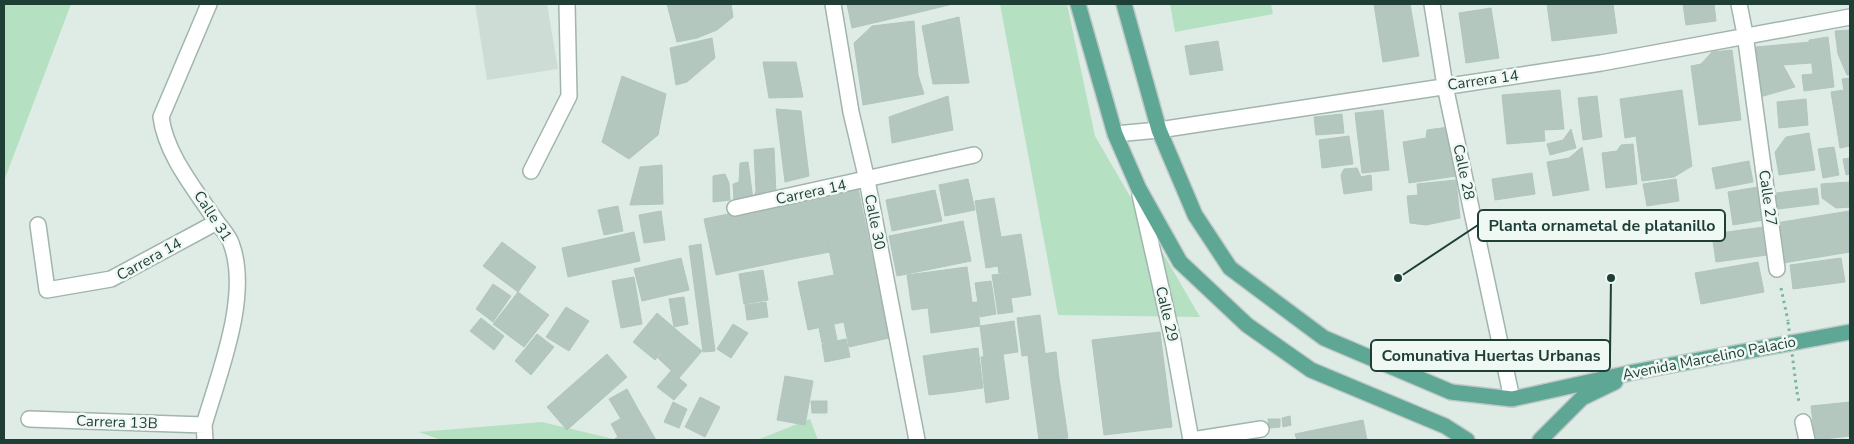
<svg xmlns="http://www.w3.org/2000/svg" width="1854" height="444" font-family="'Nunito Sans',sans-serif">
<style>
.built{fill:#cddcd5}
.green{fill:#b5e0c1}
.building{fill:#b4c7bf;stroke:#b1c6be}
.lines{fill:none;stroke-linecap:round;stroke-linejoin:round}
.minor-casing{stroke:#a1b4ae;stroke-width:18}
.major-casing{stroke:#c0c9c7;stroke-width:18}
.path{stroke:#7cb3a2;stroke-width:3;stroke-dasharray:2.5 4;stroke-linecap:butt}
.minor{stroke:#fff;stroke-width:15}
.major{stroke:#5fa795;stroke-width:15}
.path-bridge{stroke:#7cb3a2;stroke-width:3;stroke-dasharray:2.5 4;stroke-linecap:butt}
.labels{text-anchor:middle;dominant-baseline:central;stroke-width:5;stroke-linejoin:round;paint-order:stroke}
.street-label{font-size:15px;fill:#1e3e36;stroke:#f0f8f4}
.leader{fill:none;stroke:#1e3e36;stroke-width:2}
.callout-dot{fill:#1e3e36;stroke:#f0f8f4;stroke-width:2}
.callout{fill:#f0f8f4;stroke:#1e3e36;stroke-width:2}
.callout-label{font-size:16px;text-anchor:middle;font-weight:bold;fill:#1e3e36}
</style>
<rect width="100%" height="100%" fill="#dfece6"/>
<path class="built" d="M475,4H547L558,69L487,80Z"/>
<path class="green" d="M4,4H71L4,181Z
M1000,4H1067L1095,136L1200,317L1058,315Z
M1170,4H1271L1273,14L1175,32Z
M810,419L818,440H757Z
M542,422L618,440H441L419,432Z"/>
<path class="building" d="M667,4H731L733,17L717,30L697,38L677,42Z
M847,4H914L916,13L852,28Z
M914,4H953L916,13Z
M1374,4H1410L1419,56L1383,62Z
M1547,4H1613L1617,33L1552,41Z
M1683,4H1714L1716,21L1686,25Z
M1491,8L1499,58L1466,63L1459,13Z
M959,17L969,83L933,84L922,26Z
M914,21L918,75L924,94L863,105L854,43L872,26Z
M1850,30V75H1847L1838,54L1835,31Z
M1828,37L1834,87L1804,91L1802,75L1813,74L1809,40Z
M712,38L715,58L687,82L676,85L670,48Z
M1218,41L1223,70L1190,75L1185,46Z
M1810,42L1811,63L1783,65L1795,87L1760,97L1756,47Z
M1732,50L1741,120L1699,125L1691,66L1701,64L1712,52Z
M763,62H796L803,97L769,98Z
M622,76L666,94L658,135L629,159L602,142Z
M1850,78V146L1840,148L1831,92L1844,90L1842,79Z
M1560,90L1564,129L1544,130L1545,141L1507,144L1502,95Z
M1682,90L1692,166L1674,177L1642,181L1636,136L1625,138L1620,99Z
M948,96L953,130L892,143L889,117Z
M1597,96L1602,137L1583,140L1578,98Z
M1806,99L1808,125L1779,128L1777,102Z
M776,109L801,111L809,176L785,182Z
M1383,110L1389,170L1362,173L1355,113Z
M1342,114L1344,133L1316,135L1314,117Z
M1449,127L1456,176L1409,183L1403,142L1426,138L1427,130Z
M1571,129L1576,148L1550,155L1547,144L1563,140Z
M1809,133L1815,170L1779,175L1775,152L1786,137Z
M1349,136L1353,164L1322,168L1319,140Z
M1633,144L1637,184L1606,188L1602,153L1617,151L1621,145Z
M1582,147L1589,190L1553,196L1547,162L1569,158Z
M1834,147L1839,175L1823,178L1818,149Z
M774,148L776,195L753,199L756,191L754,150Z
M1850,158V174L1846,175L1843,159Z
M1749,161L1753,182L1716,189L1712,168Z
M748,162L753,199L734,201L733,184L739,182L740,163Z
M662,165L663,204L630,205L640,167Z
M1357,168L1361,177L1371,175L1372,190L1344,194L1341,175L1344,169Z
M1532,173L1535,194L1495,200L1492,179Z
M725,174L729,183L730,200L713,202V176Z
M968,179L975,210L945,216L939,185Z
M1676,179L1679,201L1647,206L1643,184Z
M1456,180L1460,218L1426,225L1410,223L1407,196L1418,195L1417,184Z
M1850,182V207L1836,208L1822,198L1821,184Z
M1758,187L1763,220L1733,225L1728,192Z
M858,188L889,338L849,347L818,196Z
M1817,188L1819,204L1778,209L1776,193Z
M935,190L942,221L892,231L886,200Z
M818,196L830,252L793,259L781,203Z
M994,198L1001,237L1021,234L1027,270L999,273L998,266L986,268L975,201Z
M781,203L793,259L716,275L704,219Z
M618,206L623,231L604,235L598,210Z
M661,211L665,240L644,243L639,215Z
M1849,211L1850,252L1783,263L1776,223Z
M963,221L971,261L897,276L889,236Z
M1764,227L1767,255L1716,262L1712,234Z
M634,232L640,261L568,277L562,248Z
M502,242L536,267L518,292L483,266Z
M701,244L715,351L703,352L689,246Z
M681,258L689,290L642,301L634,269Z
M1841,258L1845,282L1793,289L1790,265Z
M1758,262L1764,292L1701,304L1695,273Z
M967,267L972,302L912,310L907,275Z
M763,270L768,300L744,304L739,274Z
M1027,270L1031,295L1011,298L1007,273Z
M1007,273L1013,312L998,314L992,275Z
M834,275L844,322L808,330L798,282Z
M634,277L642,324L621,328L612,281Z
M991,281L996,314L980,317L975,283Z
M493,284L511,296L493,322L476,309Z
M518,292L549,315L524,347L493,324Z
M684,297L688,324L674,327L669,299Z
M766,302L768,317L747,320L745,305Z
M977,302L980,326L931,333L928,307Z
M566,307L589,321L569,351L546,337Z
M657,313L679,332L655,360L633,342Z
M1040,315L1045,353L1022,356L1017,318Z
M481,318L504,336L494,350L470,331Z
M1014,321L1018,352L984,357L980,326Z
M733,324L748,333L731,358L717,349Z
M834,325L837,340L822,343L819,328Z
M679,332L702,351L679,378L658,358Z
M1160,332L1172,427L1104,435L1092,340Z
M537,334L554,347L531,375L515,361Z
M846,339L850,357L825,362L822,344Z
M978,348L983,388L955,392L949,352Z
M949,352L955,392L929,395L923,356Z
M1056,352L1059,378L1031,382L1028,356Z
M607,354L627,377L567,430L547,407Z
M1003,354L1009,399L986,403L981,357Z
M671,371L687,385L674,400L657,387Z
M785,376L813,381L805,425L777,420Z
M1059,378L1068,438L1039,440L1031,382Z
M627,389L638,409L621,419L609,399Z
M700,397L720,407L705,437L685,427Z
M811,401H827V413H812Z
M673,402L687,409L679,428L664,422Z
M1850,402V436L1815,440L1811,406Z
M638,409L645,421L618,437L611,424Z
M1290,416L1291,425L1283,427L1282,418Z
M1268,419H1280V427L1269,428Z
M1363,420L1367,440H1297L1295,434Z
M645,421L656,440H613Z"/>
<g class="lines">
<defs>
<path id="minor" d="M833,4L851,112L867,180L917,440
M1432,4L1445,86L1512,399
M1739,4L1745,34L1777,269
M1115,134L1159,130L1601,63L1850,17
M531,171L569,96L567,4
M1140,195L1173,341L1191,440
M735,208L974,155
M38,225L47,290L111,279L217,222
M29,419L204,425
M1803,422L1807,440
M205,440L204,425C219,373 251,295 231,243C228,235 221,228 216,221C195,189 166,155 161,117L209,4
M1192,440L1261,429"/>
<path id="major" d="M1078,4L1115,134L1139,189L1180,262L1247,325L1311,370L1445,426L1467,440
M1124,4L1159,130L1195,215L1230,268L1324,338L1451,392L1512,399L1634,372L1850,332
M1540,440L1582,398L1615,382"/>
</defs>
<use href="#minor" class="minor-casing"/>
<use href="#major" class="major-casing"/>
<path class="path" d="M1781,288L1788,321
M1797,392L1799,402"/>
<use href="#minor" class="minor"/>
<use href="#major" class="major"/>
<path class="path-bridge" d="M1788,322L1797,392"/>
</g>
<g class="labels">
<g class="street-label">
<text transform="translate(1483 80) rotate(-8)">Carrera 14</text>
<text transform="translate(1464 172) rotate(78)">Calle 28</text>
<text transform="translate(811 192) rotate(-12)">Carrera 14</text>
<text transform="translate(1768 198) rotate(82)">Calle 27</text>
<text transform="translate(213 216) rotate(57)">Calle 31</text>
<text transform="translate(875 222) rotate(79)">Calle 30</text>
<text transform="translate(149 259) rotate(-29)">Carrera 14</text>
<text transform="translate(1167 314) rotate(77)">Calle 29</text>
<text transform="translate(1709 358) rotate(-11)">Avenida Marcelino Palacio</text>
<text transform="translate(117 422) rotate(2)">Carrera 13B</text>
</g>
</g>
<path class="leader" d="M1398 278L1478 225M1611 278L1610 356"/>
<g class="callout-dot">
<circle cx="1398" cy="278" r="5"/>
<circle cx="1611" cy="278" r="5"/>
</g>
<g class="callout">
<rect x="1478" y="210" width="247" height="31" rx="5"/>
<rect x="1371" y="340" width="239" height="31" rx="5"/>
</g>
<g class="callout-label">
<text x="1602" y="231">Planta ornametal de platanillo</text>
<text x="1491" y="361">Comunativa Huertas Urbanas</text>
</g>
<rect width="1854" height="444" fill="none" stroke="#1e3e36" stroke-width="10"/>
</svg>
